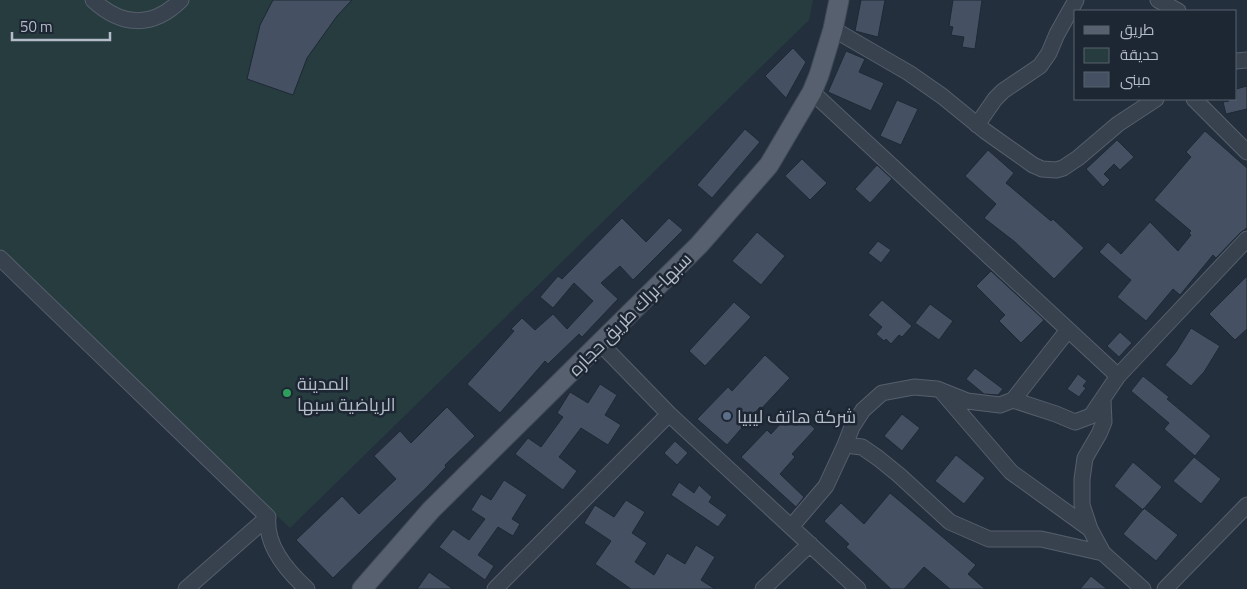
<svg xmlns="http://www.w3.org/2000/svg" width="1247" height="589" font-family="'Titillium Web',Cairo,sans-serif">
<style>
.green{fill:#263c3f}
.building{fill:#455162;stroke:#1f2835}
.lines{fill:none;stroke-linecap:round;stroke-linejoin:round}
.minor-casing{stroke:#565f6c;stroke-width:17}
.major-casing{stroke:#414a57;stroke-width:21}
.minor{stroke:#38414e;stroke-width:15}
.major{stroke:#56606e;stroke-width:19}
.leisure-dot{fill:#2e9e5b;stroke:#1d2633;stroke-width:2}
.service-dot{fill:#5c6f8a;stroke:#1d2633;stroke-width:2}
.labels{text-anchor:middle;dominant-baseline:central;stroke-width:5;stroke-linejoin:round;paint-order:stroke}
.street-label{font-size:18px;fill:#b4bcc9;stroke:#1d2633}
.poi-label{font-size:18px;fill:#b4bcc9;stroke:#1d2633;text-anchor:start}
</style>
<rect width="100%" height="100%" fill="#242f3e"/>
<path class="green" d="M0,0H813L809,20L290,528L0,257Z"/>
<path class="building" d="M273,0H352L337,16L307,58L293,95L247,79L260,25Z
M861,0H885L878,37L855,31Z
M953,0H982L975,49L962,47L964,37L951,35L953,27L949,26Z
M793,48L806,62L786,98L765,76Z
M846,51L865,59L859,72L884,83L871,111L828,92Z
M1247,86V109L1226,114L1223,102L1229,101L1228,99H1236V89Z
M897,100L918,109L901,145L880,136Z
M745,129L760,142L712,198L697,185Z
M1205,131L1247,168V228L1240,233L1216,258L1213,255L1180,295L1173,289L1146,321L1117,297L1131,280L1099,252L1108,242L1121,254L1150,222L1178,251L1191,235L1189,233L1191,231L1154,200L1191,157L1186,152Z
M1117,140L1134,157L1120,170L1114,164L1104,174L1110,180L1103,187L1086,169Z
M988,150L1014,173L1006,183L1051,221L1053,219L1084,248L1054,279L1015,242L984,218L996,204L965,176Z
M802,159L827,183L810,200L785,176Z
M877,165L892,179L870,203L855,189Z
M622,218L646,242L669,218L683,230L633,280L620,266L601,283L618,299L582,337L579,334L548,364L545,361L500,413L467,384L514,331L511,329L522,318L535,330L553,314L567,329L593,301L574,283L553,308L540,297L558,276L562,279Z
M757,232L785,256L761,285L732,261Z
M878,241L891,250L881,263L868,253Z
M991,271L1044,320L1021,343L999,321L1005,315L976,286Z
M1247,276V329L1235,340L1209,314Z
M882,300L912,326L902,337L899,335L891,344L886,339L884,341L876,334L882,327L868,315Z
M734,302L751,317L705,366L689,351Z
M930,304L953,321L939,340L915,323Z
M1191,328L1220,346L1204,372L1191,386L1165,365L1176,352Z
M1120,332L1132,343L1119,357L1107,346Z
M765,355L790,378L762,408L760,407L727,445L697,419L728,387L732,391Z
M975,368L1003,389L998,395L984,394L966,379Z
M1078,374L1087,381L1083,386L1086,388L1079,397L1067,389Z
M1143,376L1169,397L1167,399L1211,436L1195,456L1164,429L1169,423L1131,391Z
M600,384L617,395L605,415L621,425L608,445L581,428L559,457L577,471L563,490L515,454L528,438L541,447L563,417L557,413L570,392L588,403Z
M447,407L475,436L445,465L446,467L427,487L333,578L296,540L342,496L359,514L396,479L374,456L400,431L411,443Z
M794,409L815,429L792,454L795,457L780,474L804,497L796,507L741,457L767,430L771,434Z
M902,414L920,428L902,451L884,436Z
M675,441L688,453L677,465L664,453Z
M956,455L985,478L964,504L935,481Z
M1194,457L1221,479L1201,504L1173,481Z
M1133,462L1162,487L1143,510L1114,486Z
M504,480L527,495L512,519L520,524L513,536L498,527L478,555L494,566L485,580L439,547L453,529L469,540L485,519L471,510L481,494L491,500Z
M679,482L694,493L699,485L712,497L709,502L727,515L718,527L671,495Z
M890,493L976,565L968,574L985,589H950L924,567L904,589H891L846,547L849,544L824,521L841,503L864,524Z
M626,500L645,512L632,533L647,543L635,562L654,575L667,553L685,564L696,545L715,557L701,580L715,589H631L595,564L611,541L584,523L595,505L614,517Z
M1144,508L1178,535L1156,561L1123,534Z
M429,572L453,589H417Z
M1091,576L1107,589H1080Z"/>
<g class="lines">
<defs>
<path id="minor" d="M93,0C122,27 153,28 181,0
M1158,0L1178,11
M833,29L909,73L942,96L985,131L1033,165L1042,169L1056,170L1063,168L1078,158L1118,124L1156,99
M1236,61L1247,60
M812,92L1118,376
M1194,99L1247,152
M977,125L995,99L1003,91L1040,66L1049,53L1057,34L1076,0
M0,258L268,517C265,545 287,571 307,589
M601,344L669,414L858,589
M943,393L1011,472L1090,529
M1013,400L1056,414L1075,422L1091,416L1118,376L1247,239
M845,445L852,427L863,410L882,393L914,387L937,389L967,401L1000,405L1013,400L1068,330
M791,527L826,486L845,445L862,447L878,458L899,475L950,522L989,539H1041L1103,553L1143,589
M1103,553L1090,529L1082,505V479L1085,458L1099,434L1104,422L1103,400
M186,589L268,517
M495,589L669,414
M763,589L810,544
M1165,589L1247,505"/>
<path id="major" d="M362,589L431,510L699,245L769,165L812,92L819,75L833,29L839,0"/>
</defs>
<use href="#minor" class="minor-casing"/>
<use href="#major" class="major-casing"/>
<use href="#minor" class="minor"/>
<use href="#major" class="major"/>
</g>
<circle class="leisure-dot" cx="287" cy="393" r="5"/>
<circle class="service-dot" cx="727" cy="416" r="5"/>
<g class="labels">
<g class="street-label">
<text transform="translate(630 314) rotate(-45)">سبها-براك طريق حجاره</text>
</g>
<g class="poi-label">
<text x="297" y="383">المدينة<tspan x="297" dy="21">الرياضية سبها</tspan></text>
<text x="737" y="416">شركة هاتف ليبيا</text>
</g>
</g>
<rect x="1074" y="10" width="162" height="90" fill="#1d2633" stroke="#59626f"/>
<rect x="1084" y="26" width="25" height="8" fill="#56606e" stroke="#59626f"/>
<text x="1120" y="35" font-size="15" fill="#b4bcc9">طريق</text>
<rect x="1084" y="48" width="25" height="15" fill="#263c3f" stroke="#59626f"/>
<text x="1120" y="60" font-size="15" fill="#b4bcc9">حديقة</text>
<rect x="1084" y="72" width="25" height="15" fill="#455162" stroke="#59626f"/>
<text x="1120" y="85" font-size="15" fill="#b4bcc9">مبنى</text>
<path d="M12 32v8h98v-8" fill="none" stroke="#b4bcc9" stroke-width="2.5"/>
<text x="20" y="32" font-size="15" fill="#b4bcc9" stroke="#1d2633" stroke-width="4" paint-order="stroke">50 m</text>
</svg>
